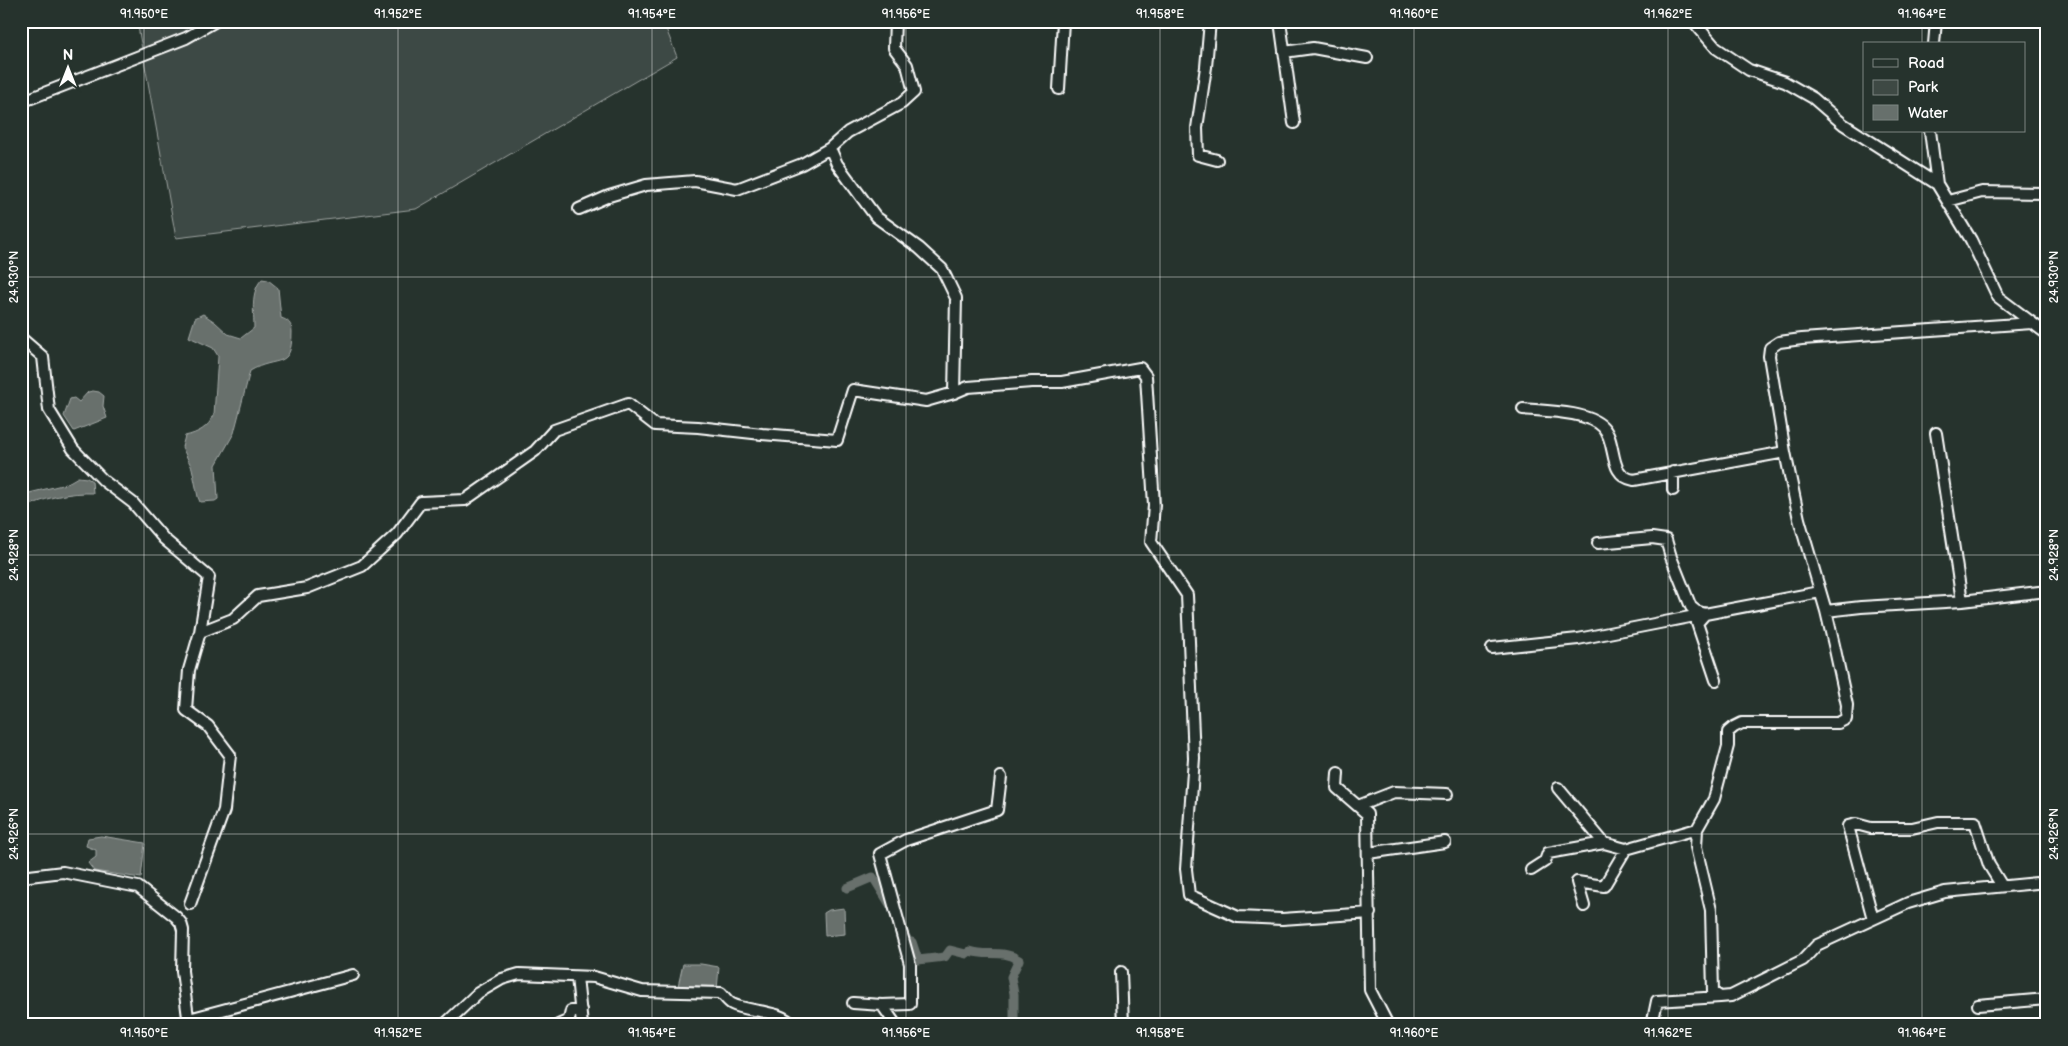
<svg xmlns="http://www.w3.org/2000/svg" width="2068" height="1046" font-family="'Balsamiq Sans',sans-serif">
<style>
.green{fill:#3e4944;stroke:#9ea4a2}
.water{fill:#67706c;stroke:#a4a9a7}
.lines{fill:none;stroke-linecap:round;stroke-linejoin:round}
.canal{stroke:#67706c;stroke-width:9}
.minor-casing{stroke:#fff;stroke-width:14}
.minor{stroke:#26332d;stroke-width:10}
.ticks{fill:none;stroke:#fff;stroke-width:1;stroke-opacity:0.45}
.neatline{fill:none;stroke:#fff;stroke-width:2}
.ticks-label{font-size:12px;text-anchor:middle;fill:#fff}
</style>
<rect width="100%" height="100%" fill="#26332d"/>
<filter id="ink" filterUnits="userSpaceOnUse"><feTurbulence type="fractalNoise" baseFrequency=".02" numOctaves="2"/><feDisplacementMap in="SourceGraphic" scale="10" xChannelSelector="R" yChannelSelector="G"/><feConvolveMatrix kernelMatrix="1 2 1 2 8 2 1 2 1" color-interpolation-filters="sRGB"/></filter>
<g filter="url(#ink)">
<path class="green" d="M137,21H663L677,57L416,209L176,238Z"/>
<path class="water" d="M262,279L268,280L278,288L281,318C288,320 292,324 292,332C292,371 277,355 250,371L234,433L216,465L218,499L215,501L200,502L198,497L192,468L182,447L185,436C198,433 208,428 214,415L218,356L213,348L189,337L195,318L203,314L215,322L228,334L241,338L254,328C254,312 250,292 262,279Z
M93,391L99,392L104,396L103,406L107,418L74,431L64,416L70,399L74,398L79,402L88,392Z
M78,477L87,478L92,481L93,493C72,492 38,498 21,511V495L66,484Z
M101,836L145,843L141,878L94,871L88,863L96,857V850L86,846L88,838Z
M844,908L845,934L825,936L824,913L829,910Z
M683,964H701L719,967L717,990L678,986Z"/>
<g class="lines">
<path class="canal" d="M847,888L873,877L892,908
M903,931L908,941L912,942L918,960L945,957L950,950L966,954L970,951C987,957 1003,949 1019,960L1011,977L1014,994V1025
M1062,1025H1065"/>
<defs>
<path id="minor" d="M1210,21L1206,67L1197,128L1198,155L1217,160
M1280,21L1294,123
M1693,21L1716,48L1749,70L1785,82L1813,98L1843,124L1937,184
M1934,44L1936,21
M1284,52L1313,48L1367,58
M1059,89L1063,21
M21,102L186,38L216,21
M1930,131L1937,184L1971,240L1998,297L2047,334
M830,148L837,164L876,217L919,248L942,269L956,298L954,393
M1948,201L1982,192L2047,193
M579,209L609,196L646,185L695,181L737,189L802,164L830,148L848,132L902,103L914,92L907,65L894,48L895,21
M21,338L43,357L49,410L73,449L104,481L133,503L164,539L209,577L200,632L189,670L186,710L208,726L230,755L224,810L190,904
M1523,409C1544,411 1588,411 1603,427C1618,443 1607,476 1634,480L1785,452L1799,519L1826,611L1834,645L1847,705L1846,719L1838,723H1742L1734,727L1728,732V746L1714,799L1697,829L1696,847L1711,910L1713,992L1720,997L1731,996L1803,960L1817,945L1908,903L1945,892L2047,882
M1936,433L1962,601
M1785,452L1769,356L1770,348L1779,342L1802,339L2032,323
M1673,472V490
M1598,543L1652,538L1666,540L1671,557L1691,607L1696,611L1705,614L1820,592
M1826,611L1861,607L1962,601L2047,591
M1705,614L1697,623L1716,680
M200,632L233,619L258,596L307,588L362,566L397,534L421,502L465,500L535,451L554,430L628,404L655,425L698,427L762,434L837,440L853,390L926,401L954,393L968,387L1032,382H1062L1140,368L1146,376L1154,505L1151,542L1187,595L1194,758L1186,869L1189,895L1238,917L1282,919L1370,913
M1492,648L1578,639L1705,614
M1338,773L1337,788L1367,814L1370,990L1388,1025
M1558,788L1604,843
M1358,806L1394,792L1447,794
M1626,849L1697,829
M1368,853L1445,842
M1531,870L1545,861L1548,853L1604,843L1626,849L1604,886L1577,882L1584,906
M21,877L63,872L138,887L176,917L181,923L183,930L182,971L189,1025
M1873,919L1848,826L1856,824L1871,828H1912L1938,822H1975L1989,865L2002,886
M1121,972L1123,1025
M577,977L582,1025
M853,1003L882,1005L896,1025
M882,1005L910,1004V964L880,854L906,840L997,810L1001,777
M1978,1005L2047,999
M189,1019L353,975
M444,1025L478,993L502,979L519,974L594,977L642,991L721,993C724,996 728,1002 732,1004C747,1012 782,1010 792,1025
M558,1025L569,1020L571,1011L581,1010
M1652,1025L1657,1001L1720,997"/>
</defs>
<use href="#minor" class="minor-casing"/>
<use href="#minor" class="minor"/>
</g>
</g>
<path class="ticks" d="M144,21V1025M398,21V1025M652,21V1025M906,21V1025M1160,21V1025M1414,21V1025M1668,21V1025M1922,21V44M1922,131V1025M21,277H2047M21,555H2047M21,834H2047"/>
<rect width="2068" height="1046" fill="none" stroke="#26332d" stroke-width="55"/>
<rect x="1863" y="42" width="162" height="90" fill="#26332d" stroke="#7d8581"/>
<rect x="1873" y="59" width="25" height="8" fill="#26332d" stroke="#7d8581"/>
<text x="1908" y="68" font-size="15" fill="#ffffff">Road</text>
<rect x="1873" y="80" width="25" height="15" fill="#3e4944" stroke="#7d8581"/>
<text x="1908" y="92" font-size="15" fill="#ffffff">Park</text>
<rect x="1873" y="105" width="25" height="15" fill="#67706c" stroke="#7d8581"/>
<text x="1908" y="118" font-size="15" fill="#ffffff">Water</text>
<g transform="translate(68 68)" stroke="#26332d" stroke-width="4" paint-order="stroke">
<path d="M0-4L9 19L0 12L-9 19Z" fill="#ffffff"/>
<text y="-8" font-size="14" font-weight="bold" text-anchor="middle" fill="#ffffff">N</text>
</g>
<rect x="28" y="28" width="2012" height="990" class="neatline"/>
<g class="ticks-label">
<text x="144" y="18">91.950°E</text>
<text x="398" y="18">91.952°E</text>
<text x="652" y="18">91.954°E</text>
<text x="906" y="18">91.956°E</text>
<text x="1160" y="18">91.958°E</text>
<text x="1414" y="18">91.960°E</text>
<text x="1668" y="18">91.962°E</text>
<text x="1922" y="18">91.964°E</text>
<text transform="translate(14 277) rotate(-90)" y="4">24.930°N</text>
<text transform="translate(2054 277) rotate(-90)" y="4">24.930°N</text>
<text transform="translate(14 555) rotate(-90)" y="4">24.928°N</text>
<text transform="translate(2054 555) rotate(-90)" y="4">24.928°N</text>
<text transform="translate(14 834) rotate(-90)" y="4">24.926°N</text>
<text transform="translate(2054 834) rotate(-90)" y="4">24.926°N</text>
<text x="144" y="1037">91.950°E</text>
<text x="398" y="1037">91.952°E</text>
<text x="652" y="1037">91.954°E</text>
<text x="906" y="1037">91.956°E</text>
<text x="1160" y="1037">91.958°E</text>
<text x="1414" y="1037">91.960°E</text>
<text x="1668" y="1037">91.962°E</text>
<text x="1922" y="1037">91.964°E</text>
</g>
</svg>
